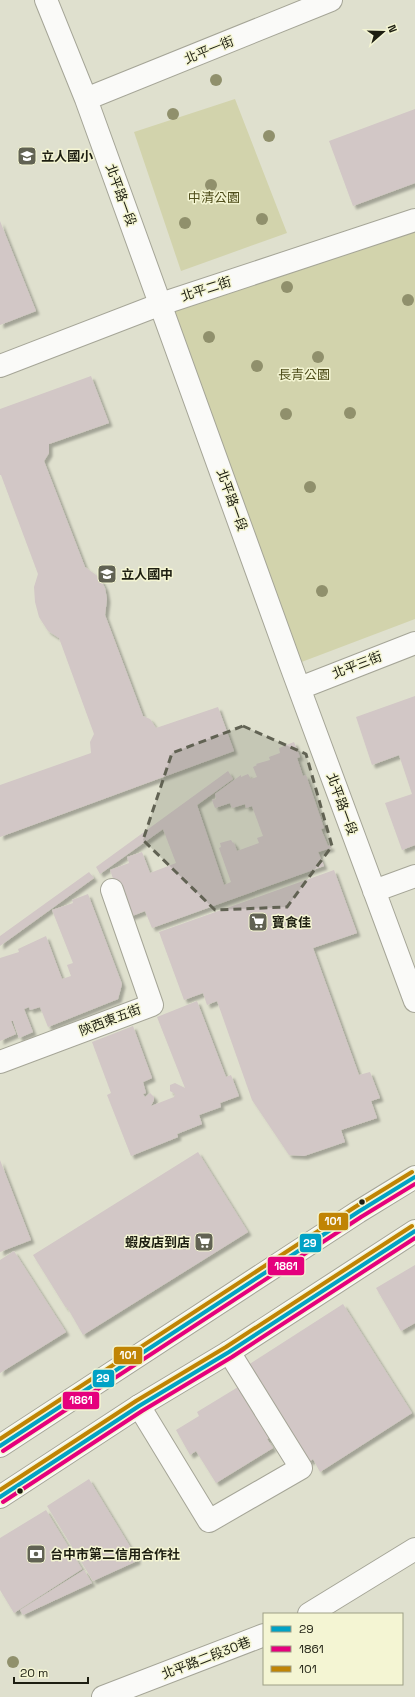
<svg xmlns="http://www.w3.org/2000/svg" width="415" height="1697" font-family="'Space Grotesk','Noto Sans TC',sans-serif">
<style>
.green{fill:#d2d3ac}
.building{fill:#d2c7c6;filter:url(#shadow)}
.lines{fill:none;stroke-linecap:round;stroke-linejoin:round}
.minor-casing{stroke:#a5a597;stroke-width:24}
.major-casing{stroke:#a5a597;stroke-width:24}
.minor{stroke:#fafaf8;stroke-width:22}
.major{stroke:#fafaf8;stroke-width:22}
.bus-1-casing{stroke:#f4f5d3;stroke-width:7}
.bus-2-casing{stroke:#f4f5d3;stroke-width:7}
.bus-3-casing{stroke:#f4f5d3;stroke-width:7}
.bus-1{stroke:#01a2c5;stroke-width:4}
.bus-2{stroke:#e5007d;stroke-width:4}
.bus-3{stroke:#c08404;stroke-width:4}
.tree{fill:#90906c}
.marked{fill:#616253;fill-opacity:0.2;stroke:#616253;stroke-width:3;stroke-dasharray:8 5;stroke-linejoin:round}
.bus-dot{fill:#1d1e11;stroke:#f4f5d3;stroke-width:1.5}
.labels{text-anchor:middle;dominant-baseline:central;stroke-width:3;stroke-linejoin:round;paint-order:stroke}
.street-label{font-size:13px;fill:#1d1e11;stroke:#f4f5d3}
.poi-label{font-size:13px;font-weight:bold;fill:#1d1e11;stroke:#f4f5d3;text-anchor:start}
.park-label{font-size:13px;fill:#4f4e1b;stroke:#f4f5d3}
.line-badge{stroke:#f4f5d3;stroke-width:1.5}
.badge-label{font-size:11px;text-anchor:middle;font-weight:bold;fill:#fff}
</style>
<defs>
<filter id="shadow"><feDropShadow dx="3.5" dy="3.5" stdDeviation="1" flood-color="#0004"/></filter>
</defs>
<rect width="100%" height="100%" fill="#dfe0ce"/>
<path class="green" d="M235,99L287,233L181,271L134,132Z
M415,220V619L291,666L161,304Z"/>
<path class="building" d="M415,109V183L353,206L329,141Z
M0,221L36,311L0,325Z
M91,376L109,423L49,444V453L44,461L85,567L100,578L105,588L107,599L105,615L143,716L150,719L156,728L218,707L234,751L0,837V785L91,753L90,742L94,734L59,638L48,631L39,617L35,602L34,587L38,574L1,475H0V409Z
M415,696V845L402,850L385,803L412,794L399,755L372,765L356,717Z
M294,742L300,757L297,758L303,776L306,775L324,828L321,829L328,846L330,845L331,848L318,852L324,866L152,928L145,911L127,918L110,870L129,863L127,857L142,852L150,873L176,863L163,829L100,874L96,867L228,771L233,779L197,805L224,885L231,882L219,848L221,847L220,843L231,840L233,843H234L237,851L259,843L257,838L263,836L252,806L246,808L245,804L232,808L230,803L215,808L212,800L216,799L215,794L241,775V777L248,774L251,779L257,777L253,767L257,765L256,764L270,760L269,757L280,753L279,748Z
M334,870L357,933L313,948L359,1075L370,1072L380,1098L371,1101L377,1118L341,1130L345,1142L304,1156L289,1155L252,1100L217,1001L207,1005L203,993L184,1000L159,932Z
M89,872L94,878L0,946V936Z
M88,894L122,984L118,999L48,1027L40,1007L30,1010L29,1007L24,1009L33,1032L19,1038L13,1021H11L16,1034L0,1041V958L19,952L18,949L46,936L62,979L71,976L67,965L73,963L52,910L73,903L72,900Z
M197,1001L226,1077L231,1075L239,1096L220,1103L221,1107L199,1115L202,1124L177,1134L178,1137L131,1156L107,1095L111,1093L92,1042L133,1026L152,1078L143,1082L146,1093L143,1094L145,1097L150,1093L154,1097V1100L151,1106L174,1097L175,1094L170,1091V1085L175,1083L185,1088L157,1017Z
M198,1152L248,1232L83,1335L67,1307L66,1308L33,1255Z
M0,1160L31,1240L0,1252Z
M14,1251L66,1332L0,1373V1260Z
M415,1265V1323L401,1331L376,1288Z
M343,1304L412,1413L320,1472L313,1459L309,1462L248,1365Z
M243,1384L274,1435L267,1439L273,1448L216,1483L196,1451L190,1455L176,1430L199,1416L197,1412Z
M89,1479L137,1558V1561L93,1581L47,1506Z
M46,1510L82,1569L14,1613L0,1590V1538Z
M84,1570L92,1583L23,1615L20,1610Z"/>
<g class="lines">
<defs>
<path id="minor" d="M46,0L86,99L291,666L415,1001
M86,99L331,0
M0,366L161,304L415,220
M300,688L415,643
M374,891L415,876
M0,1062L152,1005L112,890
M139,1406L209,1521L301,1468L229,1352
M309,1614L415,1549
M103,1697L264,1635"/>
<path id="major" d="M0,1446L358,1212L415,1177
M0,1497L139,1406L229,1352L415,1231"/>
</defs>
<use href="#minor" class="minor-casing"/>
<use href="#major" class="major-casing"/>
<use href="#minor" class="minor"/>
<use href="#major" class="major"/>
<defs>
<path id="bus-1" d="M0,1446L358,1212L415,1177
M0,1497L139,1406L229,1352L415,1231"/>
<path id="bus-2" d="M3,1451L361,1217L415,1184
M3,1502L142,1411L232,1357L415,1238"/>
<path id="bus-3" d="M0,1439L355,1207L412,1172
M0,1490L136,1401L226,1347L412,1226"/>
</defs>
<use href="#bus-1" class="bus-1-casing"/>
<use href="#bus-2" class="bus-2-casing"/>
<use href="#bus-3" class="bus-3-casing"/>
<use href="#bus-1" class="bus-1"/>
<use href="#bus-2" class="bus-2"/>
<use href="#bus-3" class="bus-3"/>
</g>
<g class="tree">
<circle cx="216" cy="80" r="6"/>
<circle cx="173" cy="114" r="6"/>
<circle cx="269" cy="136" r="6"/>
<circle cx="211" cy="185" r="6"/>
<circle cx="262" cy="219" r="6"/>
<circle cx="185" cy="223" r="6"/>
<circle cx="287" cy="287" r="6"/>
<circle cx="408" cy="300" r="6"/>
<circle cx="209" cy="337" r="6"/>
<circle cx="318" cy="357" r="6"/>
<circle cx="257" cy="366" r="6"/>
<circle cx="350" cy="413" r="6"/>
<circle cx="286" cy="414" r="6"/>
<circle cx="310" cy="487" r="6"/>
<circle cx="322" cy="591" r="6"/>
<circle cx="13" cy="1662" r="6"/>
</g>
<path class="marked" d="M243,726L306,754L332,846L287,907L215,910L143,840L172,753Z"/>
<defs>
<symbol id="school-square" viewBox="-11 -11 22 22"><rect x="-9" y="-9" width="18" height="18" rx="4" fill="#616253" stroke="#f4f5d3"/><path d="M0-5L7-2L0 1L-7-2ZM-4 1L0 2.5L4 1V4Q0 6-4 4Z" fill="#fff"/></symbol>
<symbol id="supermarket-square" viewBox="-11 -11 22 22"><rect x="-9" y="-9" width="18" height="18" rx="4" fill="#616253" stroke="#f4f5d3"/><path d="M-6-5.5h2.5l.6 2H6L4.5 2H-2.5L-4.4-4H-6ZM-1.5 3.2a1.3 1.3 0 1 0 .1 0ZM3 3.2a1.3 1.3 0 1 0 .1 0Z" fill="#fff"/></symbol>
<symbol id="bank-square" viewBox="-11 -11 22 22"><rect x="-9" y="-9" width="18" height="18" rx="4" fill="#616253" stroke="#f4f5d3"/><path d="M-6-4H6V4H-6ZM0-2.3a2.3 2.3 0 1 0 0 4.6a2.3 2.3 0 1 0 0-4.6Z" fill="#fff"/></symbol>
</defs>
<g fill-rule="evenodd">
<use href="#school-square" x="16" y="145" width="22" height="22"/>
<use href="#school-square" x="96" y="563" width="22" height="22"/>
<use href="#supermarket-square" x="247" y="911" width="22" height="22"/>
<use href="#supermarket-square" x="193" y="1231" width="22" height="22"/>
<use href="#bank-square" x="25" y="1543" width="22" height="22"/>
</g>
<g class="bus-dot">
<circle cx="362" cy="1202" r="3.5"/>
<circle cx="20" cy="1491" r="3.5"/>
</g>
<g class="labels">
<g class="street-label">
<text transform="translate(209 50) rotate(-22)">北平一街</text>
<text transform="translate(121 195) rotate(70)">北平路一段</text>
<text transform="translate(206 289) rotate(-18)">北平二街</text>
<text transform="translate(232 500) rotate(70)">北平路一段</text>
<text transform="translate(357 665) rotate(-21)">北平三街</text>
<text transform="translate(342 804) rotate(70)">北平路一段</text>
<text transform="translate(110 1020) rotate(-21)">陝西東五街</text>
<text transform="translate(206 1658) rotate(-21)">北平路二段30巷</text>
</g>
<g class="poi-label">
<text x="41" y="156">立人國小</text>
<text x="121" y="574">立人國中</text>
<text x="272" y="922">寶食佳</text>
<text x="190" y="1242" text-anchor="end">蝦皮店到店</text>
<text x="50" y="1554">台中市第二信用合作社</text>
</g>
<g class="park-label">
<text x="214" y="197">中清公園</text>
<text x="304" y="374">長青公園</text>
</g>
</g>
<g class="line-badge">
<rect x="318" y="1212" width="31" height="19" rx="4" fill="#c08404"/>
<rect x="299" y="1233" width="23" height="20" rx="4" fill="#01a2c5"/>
<rect x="267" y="1256" width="38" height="20" rx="4" fill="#e5007d"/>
<rect x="113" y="1346" width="30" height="19" rx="4" fill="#c08404"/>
<rect x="92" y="1369" width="23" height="19" rx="4" fill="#01a2c5"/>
<rect x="62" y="1391" width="38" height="19" rx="4" fill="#e5007d"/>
</g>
<g class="badge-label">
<text x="333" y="1225">101</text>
<text x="310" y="1247">29</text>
<text x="286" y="1270">1861</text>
<text x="128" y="1359">101</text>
<text x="103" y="1382">29</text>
<text x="81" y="1404">1861</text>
</g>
<rect x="263" y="1613" width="140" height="72" fill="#f4f5d3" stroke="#9e9f85"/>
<rect x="271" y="1626" width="20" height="6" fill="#01a2c5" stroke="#9e9f85"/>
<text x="299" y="1633" font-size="12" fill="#1d1e11">29</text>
<rect x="271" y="1646" width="20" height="6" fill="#e5007d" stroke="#9e9f85"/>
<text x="299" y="1653" font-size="12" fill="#1d1e11">1861</text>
<rect x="271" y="1666" width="20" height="6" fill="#c08404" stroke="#9e9f85"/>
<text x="299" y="1673" font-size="12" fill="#1d1e11">101</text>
<g transform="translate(383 32) rotate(70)" stroke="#f4f5d3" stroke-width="3" paint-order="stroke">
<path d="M0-3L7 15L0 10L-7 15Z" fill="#1d1e11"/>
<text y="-6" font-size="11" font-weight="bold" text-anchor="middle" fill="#1d1e11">N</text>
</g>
<path d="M14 1677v6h74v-6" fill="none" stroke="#1d1e11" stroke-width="2"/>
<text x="20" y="1677" font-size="12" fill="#1d1e11" stroke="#f4f5d3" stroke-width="3" paint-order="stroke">20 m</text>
</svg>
